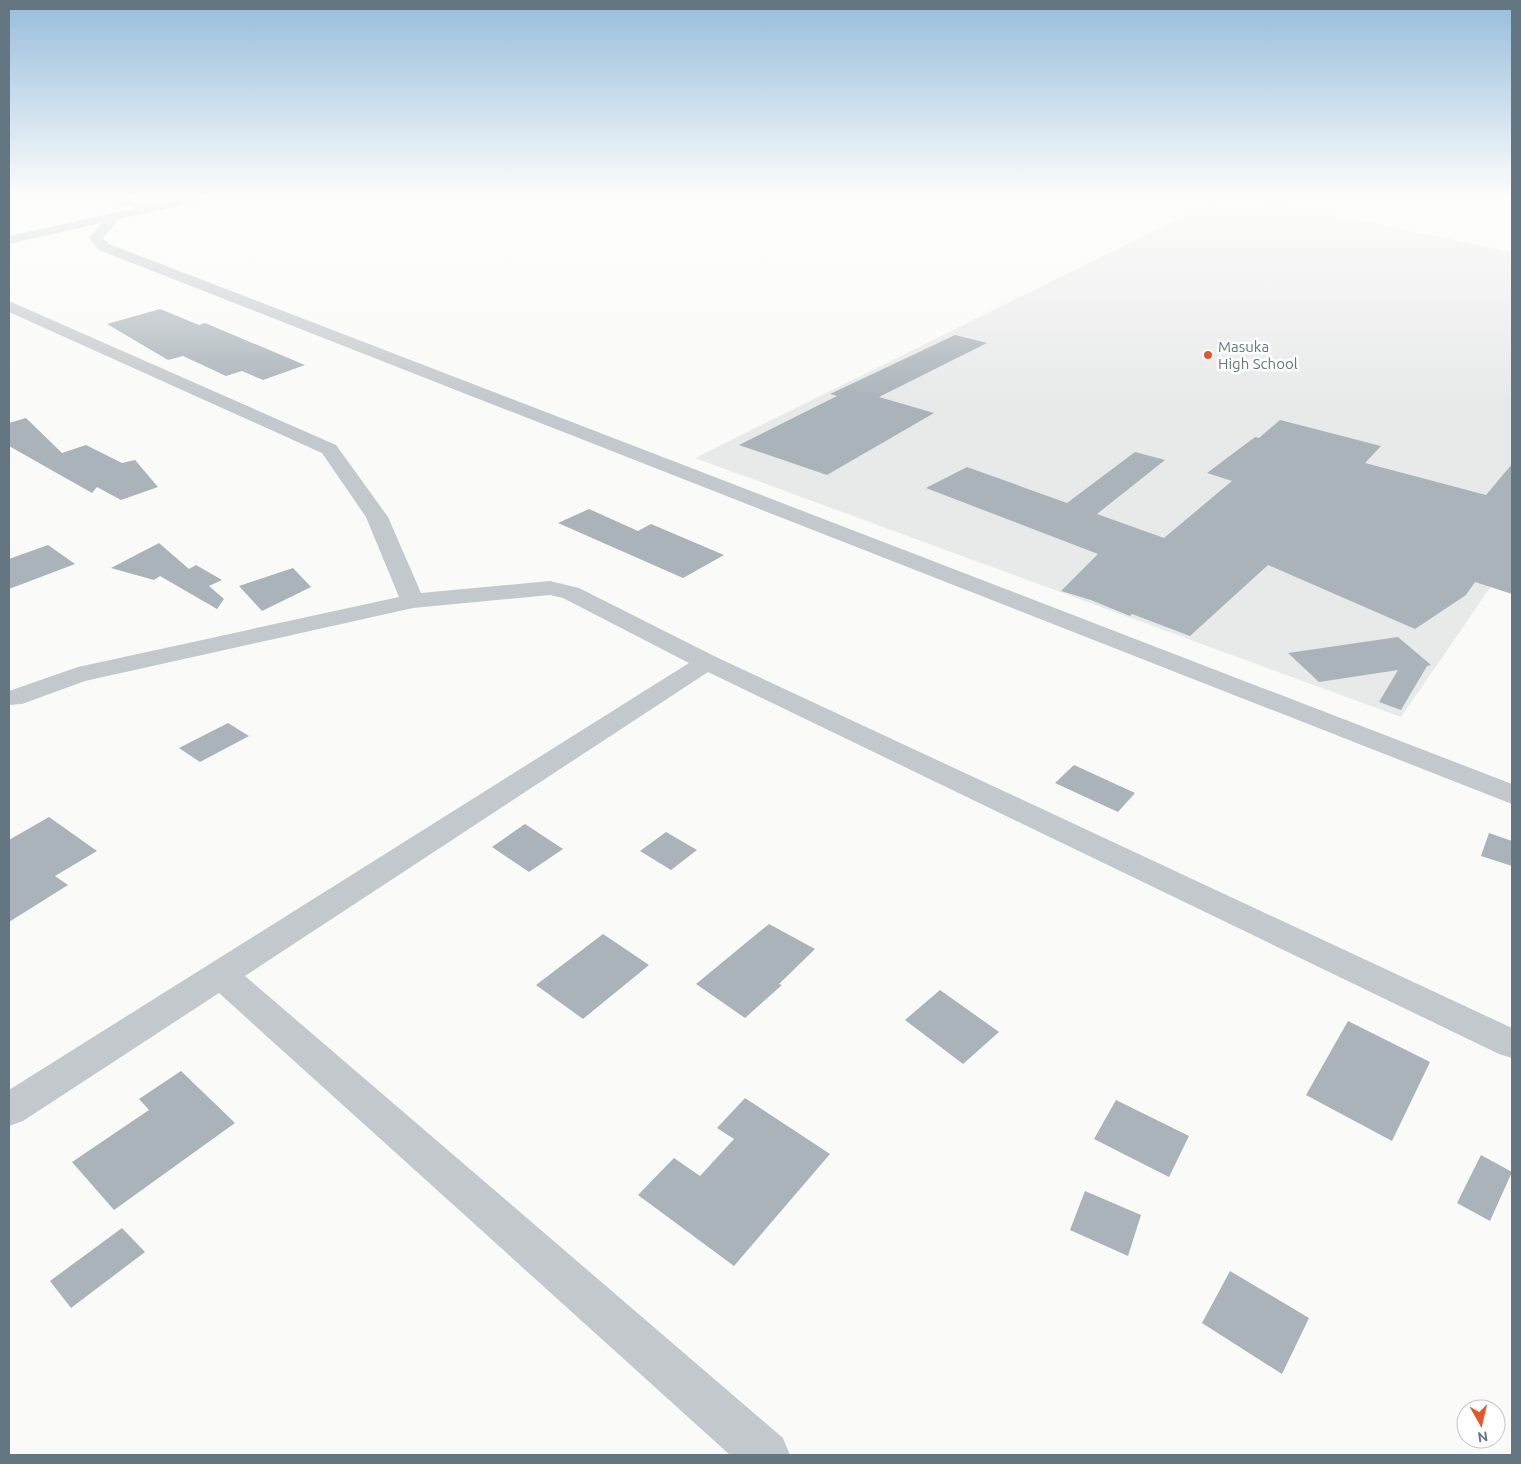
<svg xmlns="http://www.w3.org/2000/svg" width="1521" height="1464" font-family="Ubuntu,sans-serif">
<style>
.built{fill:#e8e9e9}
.building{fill:#aab3b9}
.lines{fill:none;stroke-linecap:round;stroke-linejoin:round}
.minor{fill:#c3c8cc;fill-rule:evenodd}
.poi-dot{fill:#e4572e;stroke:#fff;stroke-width:2}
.labels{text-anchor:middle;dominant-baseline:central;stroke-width:5;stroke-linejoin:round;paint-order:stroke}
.far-poi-label{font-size:15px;fill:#657683;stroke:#fff;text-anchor:start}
</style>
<rect width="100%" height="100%" fill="#fafaf8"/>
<path class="built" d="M1224,196H1239L1512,252V556L1401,717L695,458Z"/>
<path class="building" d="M160,309L199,325L205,323L305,365L263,380L242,371L226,376L183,356L168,360L107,324Z
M955,335L987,343L879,397L934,413L827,475L739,445L837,396L830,394Z
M26,418L62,453L86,445L122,463L135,460L158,487L121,500L97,487L92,493L9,446V423Z
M1280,420L1381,446L1365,463L1486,495L1512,464V594L1475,582L1466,595L1415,629L1268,565L1190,636L1132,614L1130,616L1091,600L1061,591L1098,554L926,488L967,467L1067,503L1135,452L1165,460L1097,514L1164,538L1232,481L1207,473L1255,437L1259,438Z
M589,509L638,531L651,524L724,555L683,578L558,523Z
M159,543L189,569L196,565L222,580L209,586L224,599L217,609L160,576L154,580L111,568Z
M48,545L75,564L9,589V559Z
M293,568L311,587L262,611L239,586Z
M1398,637L1431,665L1427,666L1401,710L1379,702L1398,670L1319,682L1288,653Z
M228,723L249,736L200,762L179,748Z
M1074,765L1135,793L1118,812L1055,783Z
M49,817L97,851L55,876L68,885L9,922V840Z
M525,824L563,849L529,872L492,847Z
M666,832L697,850L671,870L640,851Z
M1489,833L1512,841V866L1481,856Z
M769,924L815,949L779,984L782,985L745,1018L696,984Z
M603,934L649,965L583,1019L536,985Z
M940,990L999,1032L963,1064L905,1020Z
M1348,1021L1430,1062L1392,1141L1306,1095Z
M181,1071L235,1123L114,1210L72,1162L149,1110L139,1099Z
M745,1098L830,1154L734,1266L638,1195L674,1158L700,1176L734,1139L717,1128Z
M1116,1100L1189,1136L1169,1177L1094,1139Z
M1481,1155L1512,1172L1490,1221L1457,1203Z
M1085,1191L1141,1215L1128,1256L1070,1230Z
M122,1228L145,1252L71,1308L50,1281Z
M1230,1271L1309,1318L1282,1374L1202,1323Z"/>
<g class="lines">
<path class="minor" d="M100,196H124L150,205L189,196H212L206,200L119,219L103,238L109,244L1512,784V804L99,250L89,238L102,223L9,244V236L136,208L102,199Z
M9,301L336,445L388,517L421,593L550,581L579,588L716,657L1512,1028V1058L1499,1054L708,672L245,976L783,1438L790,1455H730L219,993L23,1121L9,1126V1090L689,663L563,598L550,595L413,608L85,681L22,704L9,705V691L78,667L399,597L366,517L322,453L9,312Z"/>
</g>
<linearGradient id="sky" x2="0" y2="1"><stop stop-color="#96bcdc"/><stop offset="0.49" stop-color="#fdfdfc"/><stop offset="1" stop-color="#fdfdfc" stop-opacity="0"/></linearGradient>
<rect width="1521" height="401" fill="url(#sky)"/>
<circle class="poi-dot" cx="1208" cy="355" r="5"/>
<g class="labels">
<g class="far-poi-label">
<text x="1218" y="346">Masuka<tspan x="1218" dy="17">High School</tspan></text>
</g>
</g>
<rect width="1521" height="1464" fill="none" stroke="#657683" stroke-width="20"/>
<g transform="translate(1481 1424) rotate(172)"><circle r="24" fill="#ffffff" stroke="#c1c8cd"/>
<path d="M0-4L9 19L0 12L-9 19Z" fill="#e4572e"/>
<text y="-8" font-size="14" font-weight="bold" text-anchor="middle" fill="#657683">N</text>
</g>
</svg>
